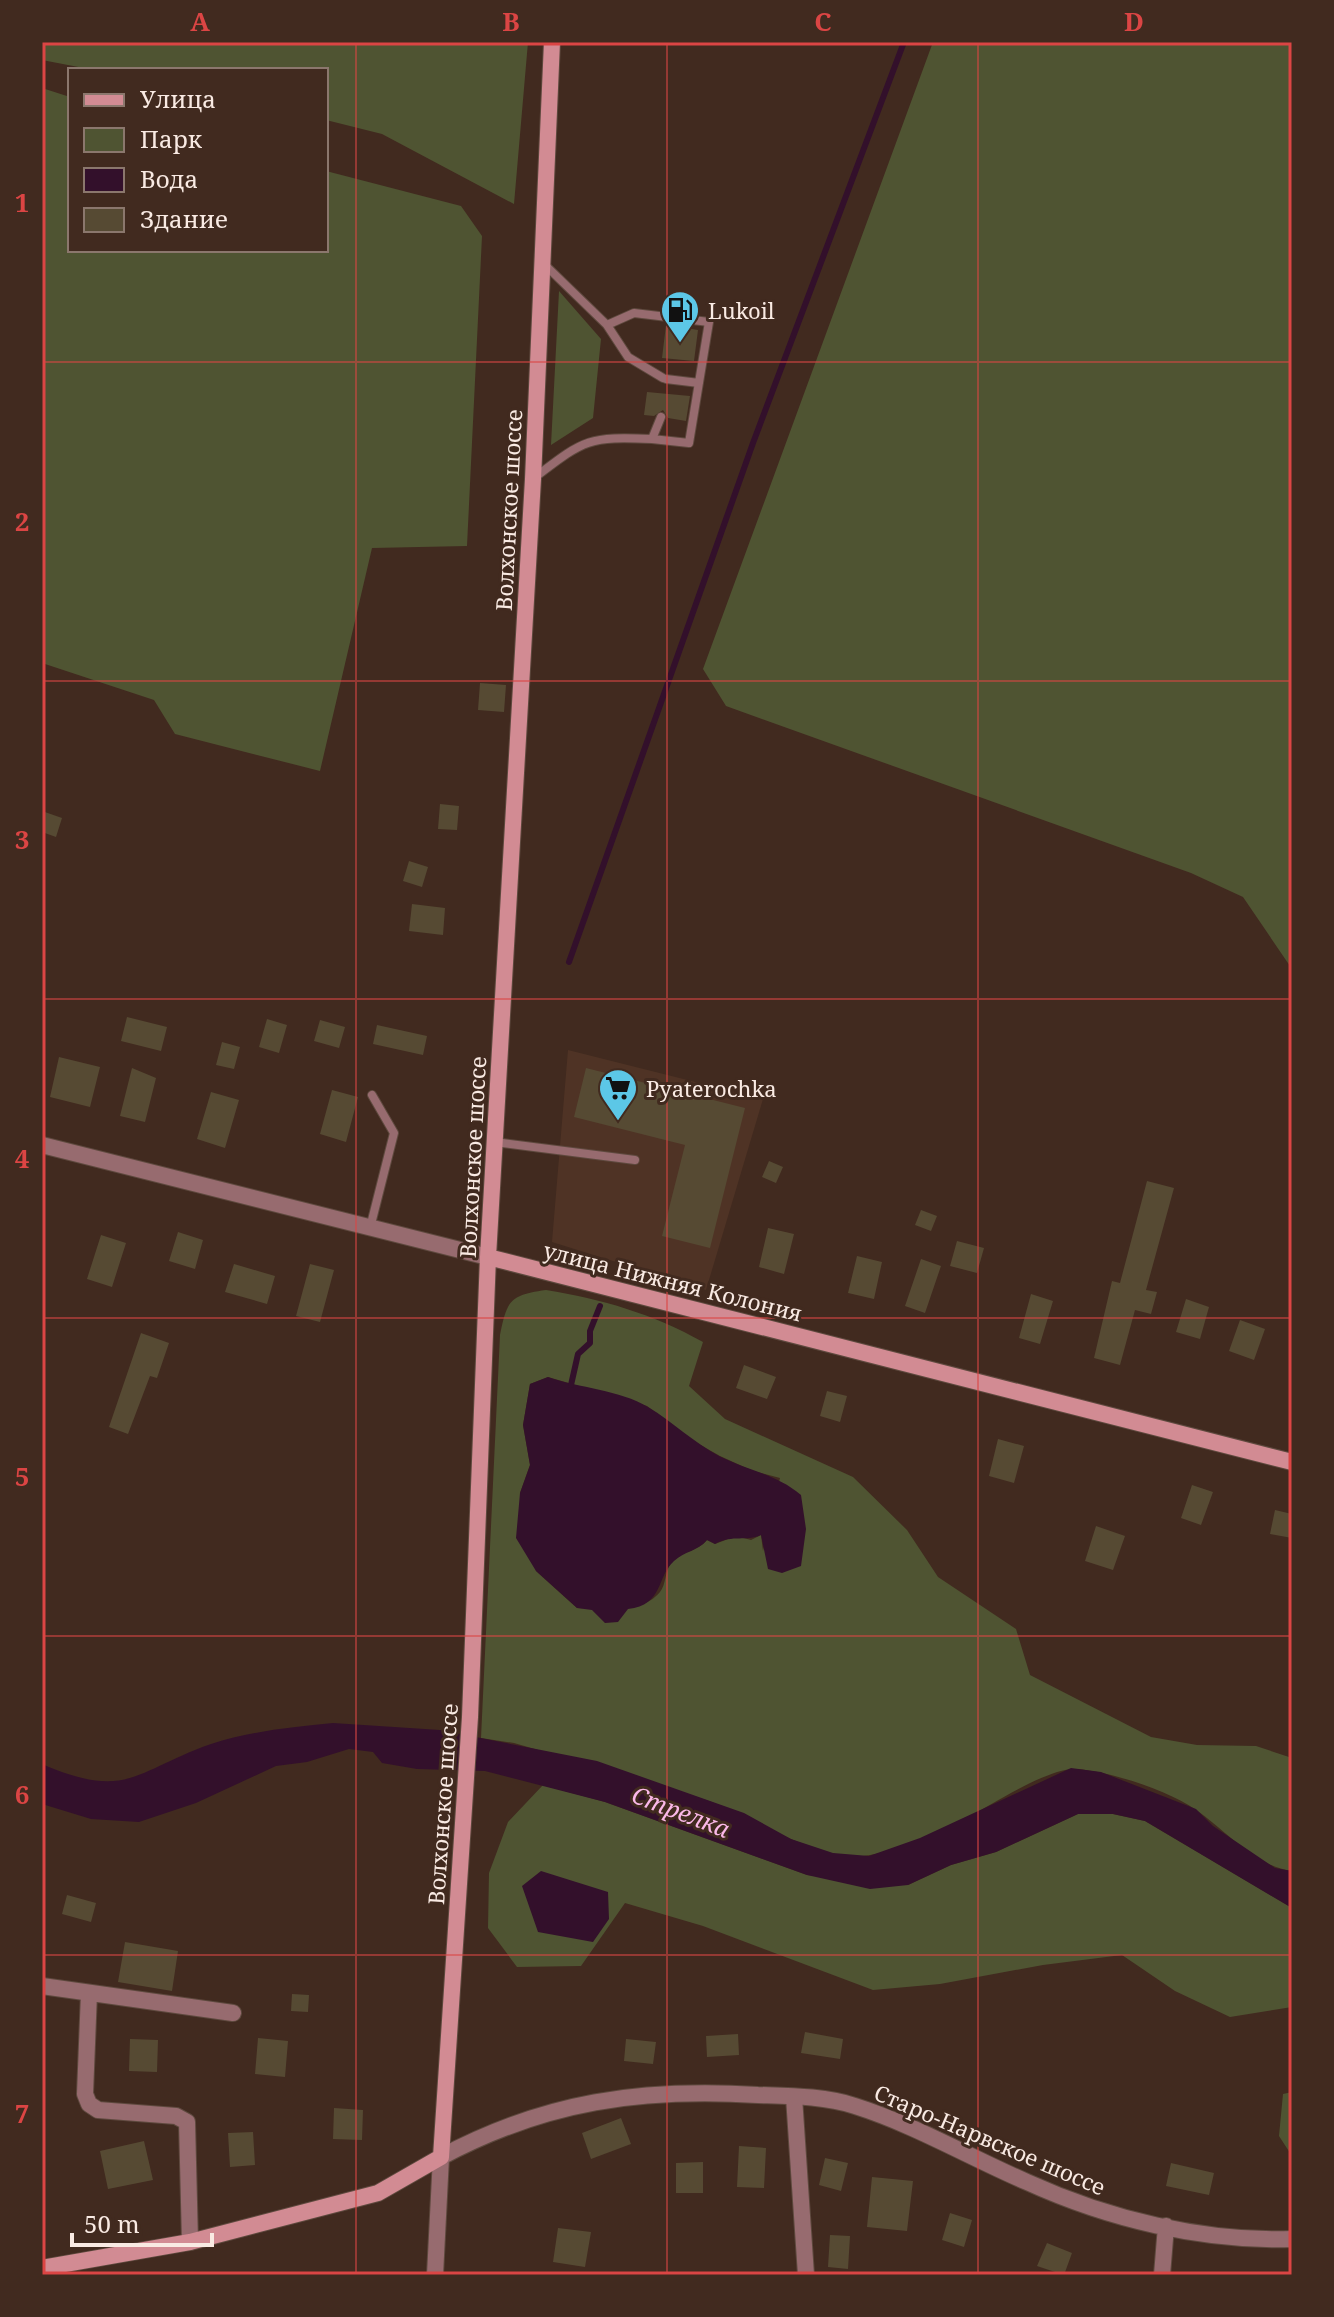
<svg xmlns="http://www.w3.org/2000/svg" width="1334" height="2317" font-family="'Noto Serif',serif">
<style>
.built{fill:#4f3325}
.green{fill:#4f5432;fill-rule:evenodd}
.water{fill:#33102b}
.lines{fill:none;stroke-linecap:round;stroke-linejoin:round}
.stream{stroke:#33102b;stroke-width:6}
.building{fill:#564a33}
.service-casing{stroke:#5e493e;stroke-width:10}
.minor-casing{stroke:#5e493e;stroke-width:18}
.tertiary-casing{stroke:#5e493e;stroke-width:18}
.secondary-casing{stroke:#5e493e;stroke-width:18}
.service{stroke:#976b6f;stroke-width:8}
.minor{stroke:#976b6f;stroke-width:16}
.tertiary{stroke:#976b6f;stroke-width:16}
.secondary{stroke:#d28b93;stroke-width:16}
.grid{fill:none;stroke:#db4544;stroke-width:2;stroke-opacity:0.55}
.labels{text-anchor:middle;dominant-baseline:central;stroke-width:6;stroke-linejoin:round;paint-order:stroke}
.poi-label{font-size:22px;fill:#f9eae3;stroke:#412a1f;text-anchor:start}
.street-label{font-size:22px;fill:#f9eae3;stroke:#412a1f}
.water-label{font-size:24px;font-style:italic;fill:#fbb8e8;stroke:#412a1f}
.neatline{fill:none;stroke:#db4544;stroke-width:3}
.grid-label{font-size:26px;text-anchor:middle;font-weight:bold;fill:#db4544}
</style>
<rect width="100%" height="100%" fill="#412a1f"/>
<path class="built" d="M568,1050L763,1099L706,1290L552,1242Z"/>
<path class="green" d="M42,42H528L514,204L382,134L326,120V70H94L42,60Z
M933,42H1292V969L1243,897L1191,873L726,706L703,669Z
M42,88L70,97V250H326V171L461,206L482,236L467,546L372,548L320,771L175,734L154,700L42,663Z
M559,291L601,339L593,418L551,445Z
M546,1290C602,1299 653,1314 703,1342L689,1386L725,1419L853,1477L907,1530L938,1577L1016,1629L1030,1675L1151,1737L1197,1745L1256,1746L1292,1758V1871C1254,1866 1227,1831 1196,1810C1168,1790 1111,1772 1077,1769C1050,1767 996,1802 972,1815C942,1831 904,1849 870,1855C819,1865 754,1816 706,1800C642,1779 578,1762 514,1743L481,1738L500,1335C507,1300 510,1295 546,1290ZM548,1377L647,1406L690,1439L720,1456L753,1471L780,1478L763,1551L761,1535L751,1540L736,1536L715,1544L707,1540C697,1552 681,1551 671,1563C665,1571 666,1585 660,1592C642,1614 603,1609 577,1608L536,1571L520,1493L530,1465L523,1425L530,1384Z
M543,1785L605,1802L807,1875L908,1885L951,1865L996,1852L1078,1814H1113L1145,1821L1292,1908V2007L1230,2017L1175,1991L1122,1955L1043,1965L940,1984L873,1990L703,1926L625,1903L581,1966L517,1967L488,1928L489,1873L508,1822Z
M1292,2092V2156L1279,2136L1283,2094Z"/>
<path class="water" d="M548,1377C579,1388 620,1390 648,1407C673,1422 693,1442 719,1456C749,1471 776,1474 801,1495L806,1529L801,1566L782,1573L768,1569L761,1535C745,1542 734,1534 715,1544L707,1540C698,1551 685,1551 674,1561C656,1577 664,1605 628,1609L618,1622L605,1623L592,1610L577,1608L536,1571L516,1538L520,1493L530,1465L523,1425L530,1384Z
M333,1723L440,1730L597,1761L744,1813L791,1839L833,1853L869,1856L920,1838L1071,1768L1101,1772L1196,1809L1213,1826L1275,1868L1292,1871V1908L1145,1821L1113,1814H1078L996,1852L951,1865L908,1885L870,1889L807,1875L605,1802L485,1771L417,1769L382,1763L373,1752L349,1749L307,1762L276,1766L196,1803L139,1822L91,1819L42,1804V1764C128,1801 134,1771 211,1744C251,1731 292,1727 333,1723Z
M541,1871L608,1892L609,1919L593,1942L538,1932L522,1886Z"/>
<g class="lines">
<path class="stream" d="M569,962L753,443L904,42
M571,1385L578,1354L590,1343V1331L600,1306"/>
</g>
<path class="building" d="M666,325L698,330L694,361L662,358Z
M647,392L690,396L686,421L668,418L663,410L654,416L644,415Z
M480,683L506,685L504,712L478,710Z
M440,804L459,806L457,830L438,829Z
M42,811L62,818L56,837L42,832Z
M409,861L428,867L422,887L403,881Z
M412,904L445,908L443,935L409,931Z
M127,1017L167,1027L161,1051L121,1041Z
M267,1019L287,1025L279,1053L259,1047Z
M320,1020L345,1027L339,1048L314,1041Z
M377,1025L427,1036L423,1055L373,1044Z
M222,1042L240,1047L234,1069L216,1065Z
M59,1057L100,1067L90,1107L50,1097Z
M132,1068L156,1078L145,1122L120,1116Z
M586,1068L745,1108L710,1248L662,1236L685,1145L574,1117Z
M332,1090L358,1097L346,1142L320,1134Z
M211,1092L239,1100L225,1148L197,1139Z
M769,1161L783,1167L776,1183L762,1177Z
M1147,1181L1174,1188L1146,1290L1157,1292L1151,1314L1135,1310L1120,1365L1094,1358L1112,1281L1120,1283Z
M921,1210L937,1216L931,1231L915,1225Z
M768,1228L794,1234L784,1274L759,1267Z
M178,1232L203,1240L195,1269L169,1261Z
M101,1235L126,1243L112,1287L87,1279Z
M957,1241L984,1248L977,1273L950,1266Z
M857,1256L882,1262L874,1299L848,1293Z
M921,1259L941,1266L925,1313L905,1306Z
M234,1264L275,1276L267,1304L225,1292Z
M310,1264L334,1270L320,1322L296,1316Z
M1031,1294L1053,1301L1040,1344L1019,1338Z
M1186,1299L1209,1307L1200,1339L1176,1332Z
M1240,1320L1265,1329L1254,1360L1229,1351Z
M141,1333L169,1343L157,1378L150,1376L128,1434L109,1427Z
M744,1365L776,1377L767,1399L736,1388Z
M827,1391L847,1396L840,1422L820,1416Z
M998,1439L1024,1446L1014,1483L989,1476Z
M1192,1485L1213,1492L1201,1525L1181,1518Z
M1275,1510L1292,1514V1538L1270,1534Z
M1096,1526L1125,1536L1113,1570L1085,1561Z
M67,1895L96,1903L91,1922L62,1914Z
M125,1942L178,1951L172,1991L118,1982Z
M292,1994L309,1995L308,2012L291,2011Z
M805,2032L843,2039L840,2059L801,2053Z
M738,2034L739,2055L707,2057L706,2036Z
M258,2038L288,2041L285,2077L255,2074Z
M130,2039L158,2040L157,2072L129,2071Z
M626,2039L656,2042L653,2064L624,2061Z
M334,2108L363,2110L362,2140L333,2139Z
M621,2118L631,2144L591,2159L582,2133Z
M253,2132L255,2165L230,2167L228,2133Z
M144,2141L153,2180L108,2189L100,2151Z
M739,2146L766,2148L764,2188L737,2187Z
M825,2158L848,2163L841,2191L819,2185Z
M703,2162V2193H676V2163Z
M1171,2163L1214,2173L1209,2195L1166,2186Z
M872,2177L913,2181L907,2231L867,2227Z
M950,2213L972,2220L964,2247L942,2240Z
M558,2228L591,2232L585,2267L553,2262Z
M830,2235L850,2236L848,2269L828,2267Z
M1047,2243L1072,2253L1064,2275L1037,2266Z"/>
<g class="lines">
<defs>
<path id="service" d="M543,263L607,325L628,357L663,378
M607,325L634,313L709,322L689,443L652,439
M666,379L699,383
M534,478C584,440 587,436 652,439L661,417
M495,1142L635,1160
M370,1228L394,1133L372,1095"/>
<path id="minor" d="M42,1145L488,1257
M42,1986L233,2013
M89,1993L85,2094L89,2104L98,2110L176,2116L187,2122L190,2242
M794,2097L806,2275
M441,2157C546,2101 641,2088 758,2095C789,2096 825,2096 855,2106C915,2125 969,2157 1027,2182C1108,2219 1203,2242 1292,2239
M1162,2275L1166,2226"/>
<path id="tertiary" d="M435,2275L441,2157"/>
<path id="secondary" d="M488,1257L1292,1462
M42,2268L190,2242L378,2193L441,2157L470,1717L488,1257L533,479L552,42"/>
</defs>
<use href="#service" class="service-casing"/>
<use href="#minor" class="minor-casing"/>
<use href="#tertiary" class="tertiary-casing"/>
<use href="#secondary" class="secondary-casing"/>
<use href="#service" class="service"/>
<use href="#minor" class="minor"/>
<use href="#tertiary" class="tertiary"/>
<use href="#secondary" class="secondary"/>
</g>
<path class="grid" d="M356,42V2275M667,42V2275M978,42V2275M42,362H1292M42,681H1292M42,999H1292M42,1318H1292M42,1636H1292M42,1955H1292"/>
<defs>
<symbol id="fuel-pin" viewBox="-11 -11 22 30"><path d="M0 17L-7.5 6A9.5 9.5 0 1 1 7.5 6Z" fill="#5cc7e7" stroke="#412a1f"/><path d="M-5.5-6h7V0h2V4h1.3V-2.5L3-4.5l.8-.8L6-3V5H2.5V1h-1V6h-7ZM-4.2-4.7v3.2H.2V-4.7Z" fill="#111"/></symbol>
<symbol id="supermarket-pin" viewBox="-11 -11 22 30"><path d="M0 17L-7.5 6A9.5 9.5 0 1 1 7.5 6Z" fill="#5cc7e7" stroke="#412a1f"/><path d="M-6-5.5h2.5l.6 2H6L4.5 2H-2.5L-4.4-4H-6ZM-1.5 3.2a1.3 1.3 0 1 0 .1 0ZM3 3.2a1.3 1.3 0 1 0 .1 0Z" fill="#111"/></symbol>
</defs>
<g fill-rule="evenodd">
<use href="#fuel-pin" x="658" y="288" width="44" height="60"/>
<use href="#supermarket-pin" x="596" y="1066" width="44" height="60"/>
</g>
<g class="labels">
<g class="poi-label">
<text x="708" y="310">Lukoil</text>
<text x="646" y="1088">Pyaterochka</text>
</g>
<g class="street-label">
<text transform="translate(508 510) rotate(-87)">Волхонское шоссе</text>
<text transform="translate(472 1157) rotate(-87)">Волхонское шоссе</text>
<text transform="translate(673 1281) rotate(14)">улица Нижняя Колония</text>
<text transform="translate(442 1804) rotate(-86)">Волхонское шоссе</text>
<text transform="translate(990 2139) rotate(23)">Старо-Нарвское шоссе</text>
</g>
<g class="water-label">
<text transform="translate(681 1811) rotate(21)">Стрелка</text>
</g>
</g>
<rect width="1334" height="2317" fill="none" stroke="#412a1f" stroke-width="88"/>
<rect x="68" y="68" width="260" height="184" fill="#412a1f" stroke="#8b776d" stroke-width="2"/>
<rect x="84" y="94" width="40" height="12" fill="#d28b93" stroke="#8b776d" stroke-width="2"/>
<text x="140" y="108" font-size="24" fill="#f9eae3">Улица</text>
<rect x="84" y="128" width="40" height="24" fill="#4f5432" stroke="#8b776d" stroke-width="2"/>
<text x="140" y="148" font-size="24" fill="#f9eae3">Парк</text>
<rect x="84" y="168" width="40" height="24" fill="#33102b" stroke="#8b776d" stroke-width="2"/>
<text x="140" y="188" font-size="24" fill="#f9eae3">Вода</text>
<rect x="84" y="208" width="40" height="24" fill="#564a33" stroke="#8b776d" stroke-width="2"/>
<text x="140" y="228" font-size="24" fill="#f9eae3">Здание</text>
<path d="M72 2233v12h140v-12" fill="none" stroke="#f9eae3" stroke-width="4"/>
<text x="84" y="2233" font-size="24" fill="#f9eae3" stroke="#412a1f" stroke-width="6" paint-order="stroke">50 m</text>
<rect x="44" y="44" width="1246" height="2229" class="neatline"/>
<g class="grid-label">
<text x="200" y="31">A</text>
<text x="511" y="31">B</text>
<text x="823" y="31">C</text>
<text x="1134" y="31">D</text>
<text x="22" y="212">1</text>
<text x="22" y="531">2</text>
<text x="22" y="849">3</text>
<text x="22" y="1168">4</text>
<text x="22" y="1486">5</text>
<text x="22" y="1804">6</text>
<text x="22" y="2123">7</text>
</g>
</svg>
